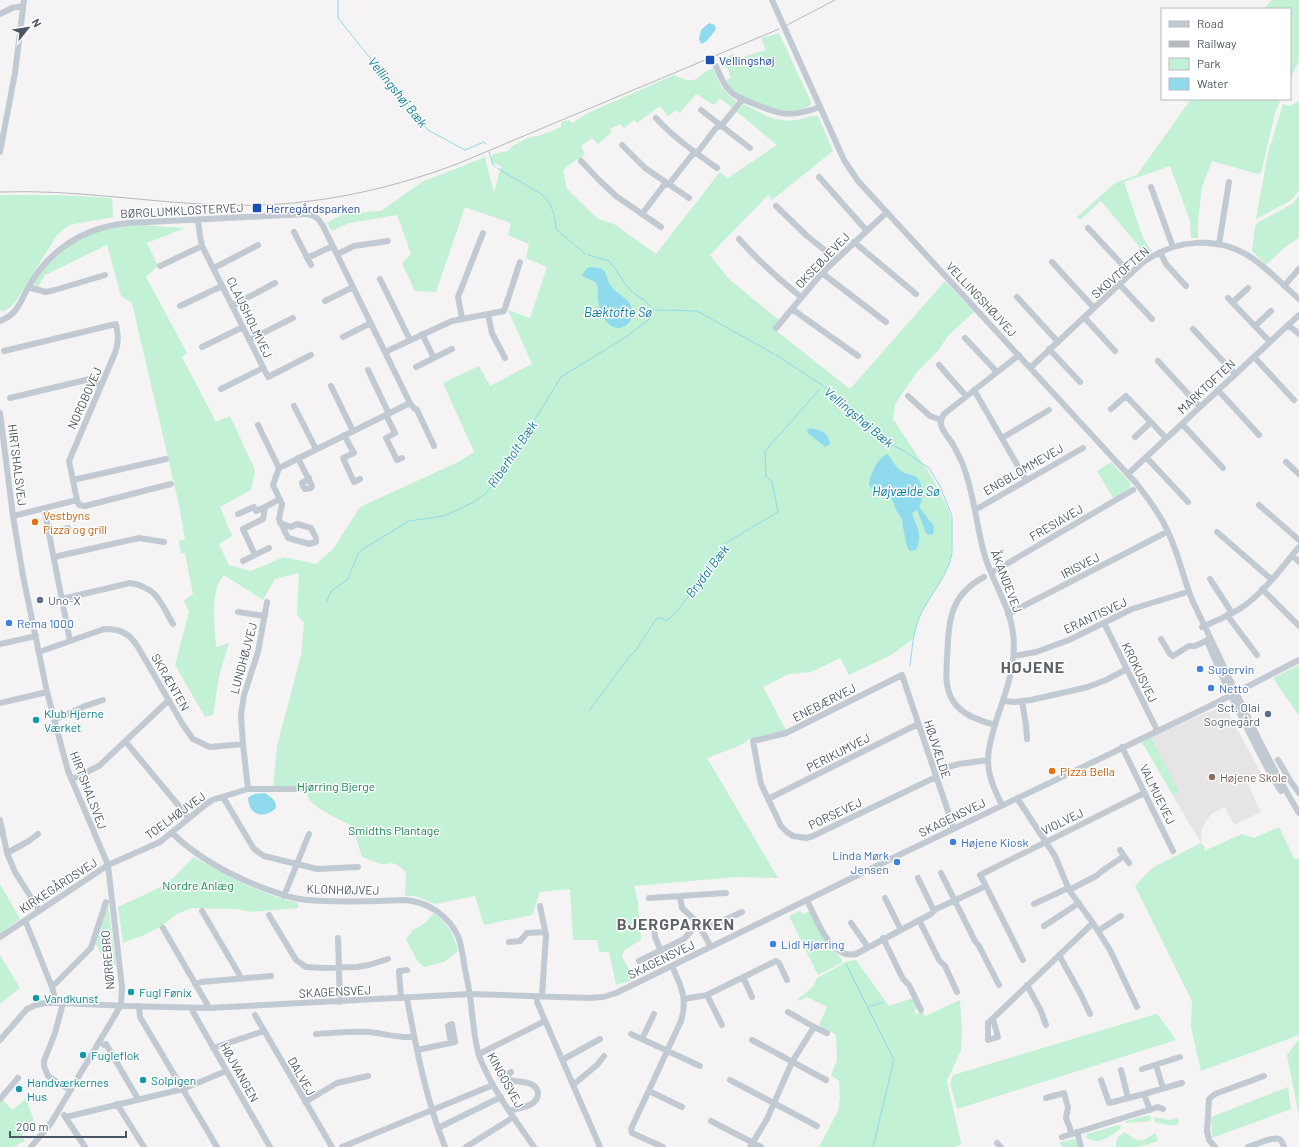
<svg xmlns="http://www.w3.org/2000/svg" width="1299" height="1147" font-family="Barlow,sans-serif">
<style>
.education{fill:#e6e4e5}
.green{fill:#c3f1d5}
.water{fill:#90daee}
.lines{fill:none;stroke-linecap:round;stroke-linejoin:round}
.stream{stroke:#90daee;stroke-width:1}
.minor{stroke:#c1cad2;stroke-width:6}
.rail{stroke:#b5b8bd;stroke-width:1}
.transit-dot{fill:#1a4fb4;stroke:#fff;stroke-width:1.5}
.food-dot{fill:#e8710a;stroke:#fff;stroke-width:1.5}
.service-dot{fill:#5c6f8a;stroke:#fff;stroke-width:1.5}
.shop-dot{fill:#3f7fe0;stroke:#fff;stroke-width:1.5}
.culture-dot{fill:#0f9aa8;stroke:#fff;stroke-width:1.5}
.education-dot{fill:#8d6e63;stroke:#fff;stroke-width:1.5}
.labels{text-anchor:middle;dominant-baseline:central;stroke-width:3;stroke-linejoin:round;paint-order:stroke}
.transit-label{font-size:12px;fill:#164399;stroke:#fff;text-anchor:start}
.street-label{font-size:12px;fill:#4a5661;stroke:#fff}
.food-label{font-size:12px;fill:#c56008;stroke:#fff;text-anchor:start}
.service-label{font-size:12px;fill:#4e5e75;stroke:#fff;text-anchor:start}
.shop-label{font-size:12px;fill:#366cbe;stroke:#fff;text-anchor:start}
.culture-label{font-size:12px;fill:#0d838f;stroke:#fff;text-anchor:start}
.education-label{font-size:12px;fill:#785e54;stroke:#fff;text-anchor:start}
.park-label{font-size:12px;fill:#17864f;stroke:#fff}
.water-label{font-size:13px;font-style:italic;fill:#0c7c9b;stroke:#fff}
.district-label{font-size:16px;font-weight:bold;letter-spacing:1px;fill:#5f6368;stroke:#fff}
</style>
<rect width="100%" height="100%" fill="#f5f3f3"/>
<path class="education" d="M1221,707L1226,709L1261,773L1246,780L1261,812L1234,825L1225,807L1211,814L1202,828L1201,843L1173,796L1178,792L1151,737L1196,717Z"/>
<path class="green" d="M1272,0H1299V61L1290,79V9H1263Z
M779,33L811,102V105L800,110L786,111H777L737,94L726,83L728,79L731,78L728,69L722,65L723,61L733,53L736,59L766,50L761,38Z
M713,68C719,83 722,91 736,101L732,108L720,98L714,105L696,94L680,113L676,110L668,116L660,106L637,123L634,120L624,128L620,124L610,129L612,132L598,144L592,138L581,146L585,154L579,160L577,159L563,170L567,189L598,219L614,224L656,254L720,172L728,178L777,145L737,112L744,104C761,114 777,123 797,120C804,119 811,115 818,116L833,151L772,200L768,195L710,255L729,279L779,320L774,329L850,389L945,281L974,312L949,335L936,353L917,372L895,404L893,419L933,479L948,509L952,523V547L950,564L919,617L914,638L893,654L849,675L840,658L811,672L789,674L763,687L786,730L775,734L750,739L739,746L707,758L778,878L736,877L634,886L638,903L641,940L624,950L622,956L634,980L616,985L609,952H599L597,940H573L570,889L540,892L532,915L484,925L475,896L435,904L415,896H405L406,872C389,857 392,867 377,863C372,861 367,859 362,857L352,826C341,820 317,810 310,800C307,795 307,791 303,786L273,787L277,746L301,655L304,623L297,615L299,573L275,579L263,600L224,575C209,591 215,626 216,647L229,643L219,676L213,715L205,717L175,665L189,612L184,600L193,594L185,553L181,554L179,541L185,539L179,505L132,303L121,296L107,245L45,275L38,287L33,285C39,275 45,264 55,256C74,239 104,226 130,225C148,225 167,227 185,228L147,243L158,266L146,277L187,353L182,357L216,422L230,416L255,470L251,490L220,507L232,536L219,544L229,565L251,571L284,557L316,564L333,549L360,507L458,462L474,452L443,383L479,366L490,386L532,364L508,310L530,318L547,267L526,258L529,244L508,235L511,223L465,207L436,292L415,291L402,263L411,254L397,215L349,223L332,231L327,223L343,214L381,211L422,182L485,157L494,193L501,166L493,163C487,152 500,153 508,151L512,146L530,137L539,136L561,127V122L569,120L572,123L586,114L674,75C700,87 693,76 713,68Z
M1191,99H1281L1275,113L1261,173L1258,174L1212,161L1202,187L1198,220V238H1191L1190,221L1170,166L1124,182L1143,238L1152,252L1146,255L1101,201L1080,220L1077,217L1115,183L1137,175Z
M1299,101V191L1290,201L1256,219L1268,153L1283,104L1290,106Z
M0,195H57L112,198L113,217L69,225L57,235L14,304L5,311H0Z
M1299,196V238L1284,248L1266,265L1252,251L1255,226L1259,222L1292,204Z
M1111,462L1131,484L1130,488L1113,498L1097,471Z
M1299,665V716L1273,678Z
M1151,737L1179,792L1173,796L1142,742Z
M1279,827L1295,860L1299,858V1035L1201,1071L1191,1027L1192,1001L1135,886L1152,868L1201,843L1205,848L1204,851L1242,834L1254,838Z
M194,857C228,877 260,894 298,903V908L251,912L236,909L192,908L177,914L160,927L144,935L123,943L118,907L161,887L174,877Z
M0,884L20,919L0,933Z
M108,904L116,964L108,967L96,944Z
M800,911L804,914L810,911C816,922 821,935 829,945C834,952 839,954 843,962L818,975L789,916Z
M434,913C448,923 454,935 458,951L444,962L424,967L418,962L406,939L413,930L424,924Z
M0,955L20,988L0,1004Z
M856,960L889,1006L913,998L917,1009L914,1011L916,1014L922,1011L925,1016L960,1000L962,1030L961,1050L947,1081L961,1143L960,1145L954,1147H819L838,1111L840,1098L839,1081L831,1075L837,1060L836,1035L819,1025L827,1007L807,997L799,1001L798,999L813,987L817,978L848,961Z
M1156,1014L1158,1015L1176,1040L957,1109L950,1084L953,1075Z
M1298,1040H1299V1117L1287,1055Z
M1288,1087L1291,1109L1212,1138L1211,1117Z
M26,1099L36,1126L22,1134L25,1141L13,1147H0V1103L3,1100L12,1110Z
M1148,1115L1150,1116L1151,1121L1125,1123L1126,1121Z
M1154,1117L1170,1120L1177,1118L1179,1121L1177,1125C1169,1126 1163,1124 1155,1122Z
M1118,1125L1121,1126L1120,1129C1112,1136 1096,1147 1086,1137L1087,1134Z
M1124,1132C1128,1134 1131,1137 1135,1139C1143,1144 1150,1135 1156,1133L1158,1141L1138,1147H1116L1117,1138Z
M1075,1139L1078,1147H1062L1060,1144V1142Z"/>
<path class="water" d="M709,23L715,25L716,29C712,35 707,42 701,44L699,39L701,30Z
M590,267C612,268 602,275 612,287C617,294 626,297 630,304C640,321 619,337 607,322C602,317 599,307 598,300C597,295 599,289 597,285C595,279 586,280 582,275L587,268Z
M810,428C822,431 828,431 830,444L825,447L808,433L807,430Z
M887,454C892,458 894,466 901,471C905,474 911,474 916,477C924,483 924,499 919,507L934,526L933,534L929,535L926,533L917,510L912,513C917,529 923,533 916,550L910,551L907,547L903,527L902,519L896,510L891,497L874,492L869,485C870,475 877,458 887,454Z
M265,793C270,796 277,801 276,808C263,820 249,815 248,798C252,793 259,794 265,793Z"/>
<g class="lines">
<path class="stream" d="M338,0V18L428,130L465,150L484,142L486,144
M489,152L493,165L495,167
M497,168L541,194C552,202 555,216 556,229L585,254
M588,255L609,261L631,291L644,300L654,310L697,311L774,354
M776,355L822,385L867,420L883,440L904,451L929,468L940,486L952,516V551
M327,601L331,591L347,580L359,552L363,549L409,521L444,516L474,502L487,492L513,455L561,377L626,337L652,317
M910,666C912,650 913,631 920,616C929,595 948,577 952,553
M589,711L629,657L636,650L656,619L661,618L666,621L676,613L719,553L724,544L778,512L772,482L766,476L765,451L819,390
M846,964L894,1060L873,1147
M868,1007L883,1002"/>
<path class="minor" d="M772,0L844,160L858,181L1136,483C1151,502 1165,521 1173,544C1181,563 1185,584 1193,602C1228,673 1258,745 1299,813
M0,14L12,8L23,6
M716,66C719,73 723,84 729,90C735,97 744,100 752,103C781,115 790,118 820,107
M701,110L750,148
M656,118C674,138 695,152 717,168
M622,145L645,168L689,198
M0,152L15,73L24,0
M581,161L599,180L616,196L661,227
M819,177L867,231
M1151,187L1173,247
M776,206L807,236L836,259
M642,214L664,185L669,184L692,155L697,153L716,128L721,126L743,99
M198,220L200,236L202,246L268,377L311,355
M1088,228L1131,274
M294,232L311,265
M739,239C758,261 779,279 801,297
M854,242L916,294
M1219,244L1229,182
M1160,252L1166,264L1186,286
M338,254L354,246L388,241
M307,258L333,246
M1052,262L1094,308
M160,266L202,246
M214,268L258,245
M822,273L886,322
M380,279L410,340
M1120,285L1152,319
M1284,286L1299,269
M28,287L46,292L55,290L105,275
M1017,297L1058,342
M1228,298L1270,342
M325,301L353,287
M1233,302L1248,288
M180,306L222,286
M232,306L275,283
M792,309L858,356
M488,314L492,333L505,358
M1084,317L1115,351
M462,318L458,297L483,233
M0,321C18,314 20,302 29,286C50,249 85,227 128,223L307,214C317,216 319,219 324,228L410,403L414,408L417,410L434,446
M1288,325L1299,334
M1255,326L1271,311
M776,328L822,273L887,212
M1193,329L1235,374
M422,334L434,358
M343,337L371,323
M965,338L997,372
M249,340L293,318
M202,347L243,327
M1049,349L1080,382
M4,351L116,324C118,335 119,342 115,353L69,461L77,500L13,516
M385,352L452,321L504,311L520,262
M1254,357L1294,400
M1158,361L1200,407
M939,365L966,396
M416,367L452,349
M1030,368L1142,263C1175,239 1218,235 1252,258C1269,270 1283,285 1299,299
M368,370L389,414
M331,386L353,431
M221,389L263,368
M974,390L1026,480
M1218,390L1259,435
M908,396L930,416L941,420
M10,398L90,379L101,386
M294,406L316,449
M1111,409L1126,396L1166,438
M0,413L13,516L23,576L47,692L68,771L108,865L122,987L121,1005L51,1123L31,1147
M386,415L395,433L386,438L397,460L402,458
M1182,424L1223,468
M258,425L279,468
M344,435L354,453L343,458L354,482L360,479
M1135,437L1151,422
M1002,438L1049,410
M1146,457L1188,502
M298,458L312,486L311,488L305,489L303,486L302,483L309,478
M1286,462L1299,474
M1128,474L1299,315
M73,480L166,459
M77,500L79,505L85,506L171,484
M1259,505L1299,540
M44,508L70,641
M975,510L1083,448
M238,514L254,507L256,511L265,507
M280,523L291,527L297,524L311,528L316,538V542L309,544L288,538L279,519L282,504L273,485L279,468L410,403
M1217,532L1271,579
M49,533L68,528
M255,555L243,529L263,519L265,507L280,499
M1292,555L1299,562
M54,557L139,538L164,542
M243,561L269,548
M991,573L1133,490
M984,577C948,596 949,623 947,659C946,674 945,688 953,701C963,716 979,720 995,725
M1210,579L1232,613
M1262,589L1299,626
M62,599L130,583C158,588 160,602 173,624
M238,612L265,616
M1008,614L1163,534
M1227,615L1257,655
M1104,623L1157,730
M1202,627C1215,621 1229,616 1241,608C1264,593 1281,568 1299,547
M1161,639L1170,654L1173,656L1189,646H1195L1210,639
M1207,640C1218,669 1231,696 1245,724C1256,747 1267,770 1281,791
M0,644L36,636
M39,652L104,629C121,629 129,633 138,647L183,725L193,739L210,747L243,744L248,789
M1014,656L1036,652L1069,640L1132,609L1184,593
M1003,701L1014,702L1031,700L1088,687L1106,680L1127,669
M1022,701L1026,725L1027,739
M0,703L47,692
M54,720L85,706L103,700
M125,741L189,818
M243,744L241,715L244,695L258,652L267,602
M1122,747L1173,851
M1278,760L1291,782L1299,793
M944,768L959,764L988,760
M936,777L813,836L806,838L793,836L787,832L781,826L761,784L753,741L786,733L902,675L954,829
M72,779L99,766L169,700
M223,797L254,849L264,856L317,869L358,867
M1017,798L1055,856L1069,890L1093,923L1110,950L1137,1007
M768,799L918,724
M1002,805C995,791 988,776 988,760C988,745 993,732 997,718C1009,683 1021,653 1009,615C1002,594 990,575 984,553C976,524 974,493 963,465C960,457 956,450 952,443C948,437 943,432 941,425C940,420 942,418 944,414L1019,355
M0,820L7,853L15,872L39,910
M172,833C199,859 231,876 266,889C280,894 293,899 307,900C340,903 373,901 405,900C428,902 448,915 458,936C462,946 463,958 465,969C468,984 471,998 472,1014C474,1028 475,1042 479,1056C492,1089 514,1118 534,1147
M1120,850L1129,863
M7,853L29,841L38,834
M941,873L975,941L979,946L999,985
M918,878L934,911
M986,886L980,875L1144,793
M1069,890L1096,876L1102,871L1124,856
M284,896L309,834
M680,896L682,908L697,922L711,947
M649,898L726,893
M885,898L901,930
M807,900C816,918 830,960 856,954L931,914L936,909L986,886L1023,960
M1034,904L1068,888
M540,906L546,935L542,996
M202,911L239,974L240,978
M269,915L296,960L306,967L323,968L357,967L369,965L388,959
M25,920L52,987L56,1003
M919,920L939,960L945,966L957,992
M851,923L868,947
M654,925L655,937L661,951
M1044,926L1079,903
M163,928L207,1004V1008
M701,928L720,922L742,912
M1098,931L1121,916
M0,937L108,865L160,842L204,806L212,800L248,789H305
M338,938L340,1002
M883,938L903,979L909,985L921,1010
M509,942L520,941L527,933L545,932
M1059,955L1080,993L1090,1014
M639,961L684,939L698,923
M743,977L752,997
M195,984L201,982L271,976
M1027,985L1041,1011L1046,1025
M52,987L91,948L106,902
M707,995L722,1025
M537,996V1002L600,1147
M401,998L399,971L407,970
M407,998C416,1048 426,1099 445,1147
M684,999L707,995L776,961L779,963L787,980
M63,1003L55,1033L44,1061V1066L48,1076L70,1090
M139,1006L140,1017L217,1147
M193,1008V1012L270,1147
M255,1015L332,1147
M993,1019L998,1037L988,1040V1023L1093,923
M814,1027L827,1033
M316,1034C334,1033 352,1031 370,1032C386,1034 397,1038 414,1037
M631,1034L700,1066
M642,1039L654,1014
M0,1040L27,1009L36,1005L45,1003H63L127,1006L207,1008L470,994L589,998L603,997L616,993L897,856L1210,706L1299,660
M752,1040L826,1080
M104,1045L106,1044L138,1099
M213,1048L264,1031
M417,1050L455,1042L452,1024L448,1026L451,1043
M479,1054L545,1021
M562,1060L600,1039
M1156,1065L1163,1088
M1142,1069L1180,1057
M1121,1070L1128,1098
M730,1080L817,1126
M1101,1080L1109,1103L1144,1094L1150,1110
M573,1085L597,1065L604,1056
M649,1091L682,1107
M1144,1094L1182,1083
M1046,1098L1064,1093L1068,1107L1066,1118L1072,1134
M0,1099L18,1078
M305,1102L337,1083L368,1076
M117,1104L144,1147
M509,1111C519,1108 538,1106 538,1094C538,1089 535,1086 531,1084C524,1081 516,1082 509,1080L507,1075L511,1072
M64,1115L85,1147
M66,1117L183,1089L226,1071
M711,1121L761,1147
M438,1128L501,1097
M1077,1132L1081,1147
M1062,1137L1158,1107L1163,1109
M997,1143L1001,1147
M342,1147L493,1085
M466,1147L509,1120
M663,1147L632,1133L631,1129L681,1021C688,999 681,986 672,966
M750,1147L767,1119L792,1062L814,1027L788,1012
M1215,1147L1209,1140L1207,1131L1209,1099L1215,1094L1264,1076
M1248,1147C1255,1145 1273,1136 1279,1139C1282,1140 1283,1144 1284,1147"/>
<path class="rail" d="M787,25L835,0
M0,192C75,189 149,203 223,205C304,208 382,192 457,164L779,29"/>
</g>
<g class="transit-dot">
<rect x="705" y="55" width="10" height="10" rx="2"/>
<rect x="252" y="203" width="10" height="10" rx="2"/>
</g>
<g class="food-dot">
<circle cx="35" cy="522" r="4"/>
<circle cx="1052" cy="771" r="4"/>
</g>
<g class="service-dot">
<circle cx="40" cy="600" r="4"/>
<circle cx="1268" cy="714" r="4"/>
</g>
<g class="shop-dot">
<circle cx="9" cy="623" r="4"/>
<circle cx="1200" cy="669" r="4"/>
<circle cx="1211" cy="688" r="4"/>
<circle cx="953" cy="842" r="4"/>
<circle cx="897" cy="862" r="4"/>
<circle cx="773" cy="944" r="4"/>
</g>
<g class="culture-dot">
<circle cx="36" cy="720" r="4"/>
<circle cx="131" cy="992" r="4"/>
<circle cx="36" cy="998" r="4"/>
<circle cx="83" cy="1055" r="4"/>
<circle cx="143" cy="1080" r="4"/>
<circle cx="19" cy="1089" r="4"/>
</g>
<circle class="education-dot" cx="1212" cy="777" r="4"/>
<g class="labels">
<g class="transit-label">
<text x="719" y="60">Vellingshøj</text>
<text x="266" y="208">Herregårdsparken</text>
</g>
<g class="street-label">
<text transform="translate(182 210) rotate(-3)">BØRGLUMKLOSTERVEJ</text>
<text transform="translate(822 260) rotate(-46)">OKSEØJEVEJ</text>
<text transform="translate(1120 272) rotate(-41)">SKOVTOFTEN</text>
<text transform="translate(982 299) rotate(47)">VELLINGSHØJVEJ</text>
<text transform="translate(250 317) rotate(64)">CLAUSHOLMVEJ</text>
<text transform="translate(1206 386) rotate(-43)">MARKTOFTEN</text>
<text transform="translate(84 398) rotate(-66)">NORDBOVEJ</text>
<text transform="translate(18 465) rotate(83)">HIRTSHALSVEJ</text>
<text transform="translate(1023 469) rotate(-30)">ENGBLOMMEVEJ</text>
<text transform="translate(1056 522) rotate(-30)">FRESIAVEJ</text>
<text transform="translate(1080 565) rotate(-27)">IRISVEJ</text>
<text transform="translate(1007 581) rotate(69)">ÅKANDEVEJ</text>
<text transform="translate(1095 615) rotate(-25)">ERANTISVEJ</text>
<text transform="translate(243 658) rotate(-75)">LUNDHØJVEJ</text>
<text transform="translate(1140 672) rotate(64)">KROKUSVEJ</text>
<text transform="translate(171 682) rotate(60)">SKRÆNTEN</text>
<text transform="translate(824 702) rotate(-27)">ENEBÆRVEJ</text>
<text transform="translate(938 749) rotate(72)">HØJVÆLDE</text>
<text transform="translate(838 752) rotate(-27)">PERIKUMVEJ</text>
<text transform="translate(89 790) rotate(69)">HIRTSHALSVEJ</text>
<text transform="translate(1158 794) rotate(64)">VALMUEVEJ</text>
<text transform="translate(835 813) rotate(-25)">PORSEVEJ</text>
<text transform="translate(175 815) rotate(-36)">TOELHØJVEJ</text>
<text transform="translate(952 817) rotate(-26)">SKAGENSVEJ</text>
<text transform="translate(1062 821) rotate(-26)">VIOLVEJ</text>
<text transform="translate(58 885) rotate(-33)">KIRKEGÅRDSVEJ</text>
<text transform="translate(343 889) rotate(1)">KLONHØJVEJ</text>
<text transform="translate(661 959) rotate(-26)">SKAGENSVEJ</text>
<text transform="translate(107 960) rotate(-95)">NØRREBRO</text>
<text transform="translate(335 991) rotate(-3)">SKAGENSVEJ</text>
<text transform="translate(240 1072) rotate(61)">HØJVANGEN</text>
<text transform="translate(302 1076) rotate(60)">DALVEJ</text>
<text transform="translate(506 1080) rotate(61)">KINGOSVEJ</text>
</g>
<g class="food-label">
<text x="43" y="515">Vestbyns<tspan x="43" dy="14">Pizza og grill</tspan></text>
<text x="1060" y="771">Pizza Bella</text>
</g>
<g class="service-label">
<text x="48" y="600">Uno-X</text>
<text x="1260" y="707" text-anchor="end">Sct. Olai<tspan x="1260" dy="14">Sognegård</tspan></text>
</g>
<g class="shop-label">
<text x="17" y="623">Rema 1000</text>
<text x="1208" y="669">Supervin</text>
<text x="1219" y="688">Netto</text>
<text x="961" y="842">Højene Kiosk</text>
<text x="889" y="855" text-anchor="end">Linda Mørk<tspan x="889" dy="14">Jensen</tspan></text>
<text x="781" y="944">Lidl Hjørring</text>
</g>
<g class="culture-label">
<text x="44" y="713">Klub Hjerne<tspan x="44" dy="14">Værket</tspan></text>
<text x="139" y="992">Fugl Fønix</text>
<text x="44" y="998">Vandkunst</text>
<text x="91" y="1055">Fugleflok</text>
<text x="151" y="1080">Solpigen</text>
<text x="27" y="1082">Handværkernes<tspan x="27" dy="14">Hus</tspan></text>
</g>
<g class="education-label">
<text x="1220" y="777">Højene Skole</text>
</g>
<g class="park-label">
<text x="336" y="786">Hjørring Bjerge</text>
<text x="394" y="830">Smidths Plantage</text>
<text x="198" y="885">Nordre Anlæg</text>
</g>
<g class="water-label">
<text transform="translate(398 92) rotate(51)">Vellingshøj Bæk</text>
<text x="618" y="312">Bæktofte Sø</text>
<text transform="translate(859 417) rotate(40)">Vellingshøj Bæk</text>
<text transform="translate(512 454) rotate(-56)">Riberholt Bæk</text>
<text x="906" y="491">Højvælde Sø</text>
<text transform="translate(707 571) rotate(-53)">Brydal Bæk</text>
</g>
<g class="district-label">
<text x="1033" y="666">HØJENE</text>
<text x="676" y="923">BJERGPARKEN</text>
</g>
</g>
<rect x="1161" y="8" width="130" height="92" fill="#ffffff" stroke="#b7bbc0"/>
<rect x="1169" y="21" width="20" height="6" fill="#c1cad2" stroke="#b7bbc0"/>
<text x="1197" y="28" font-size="12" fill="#4a5661">Road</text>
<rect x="1169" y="41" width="20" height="6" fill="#b5b8bd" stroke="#b7bbc0"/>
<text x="1197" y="48" font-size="12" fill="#4a5661">Railway</text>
<rect x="1169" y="58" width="20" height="12" fill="#c3f1d5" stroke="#b7bbc0"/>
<text x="1197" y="68" font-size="12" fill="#4a5661">Park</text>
<rect x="1169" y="78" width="20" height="12" fill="#90daee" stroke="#b7bbc0"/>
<text x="1197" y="88" font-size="12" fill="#4a5661">Water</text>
<g transform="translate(28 28) rotate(60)" stroke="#ffffff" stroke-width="3" paint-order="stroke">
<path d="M0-3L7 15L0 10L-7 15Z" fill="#4a5661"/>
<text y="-6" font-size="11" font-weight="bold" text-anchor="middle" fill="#4a5661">N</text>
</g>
<path d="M10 1131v6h116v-6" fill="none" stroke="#4a5661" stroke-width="2"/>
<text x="16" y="1131" font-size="12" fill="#4a5661" stroke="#ffffff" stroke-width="3" paint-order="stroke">200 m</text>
</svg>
